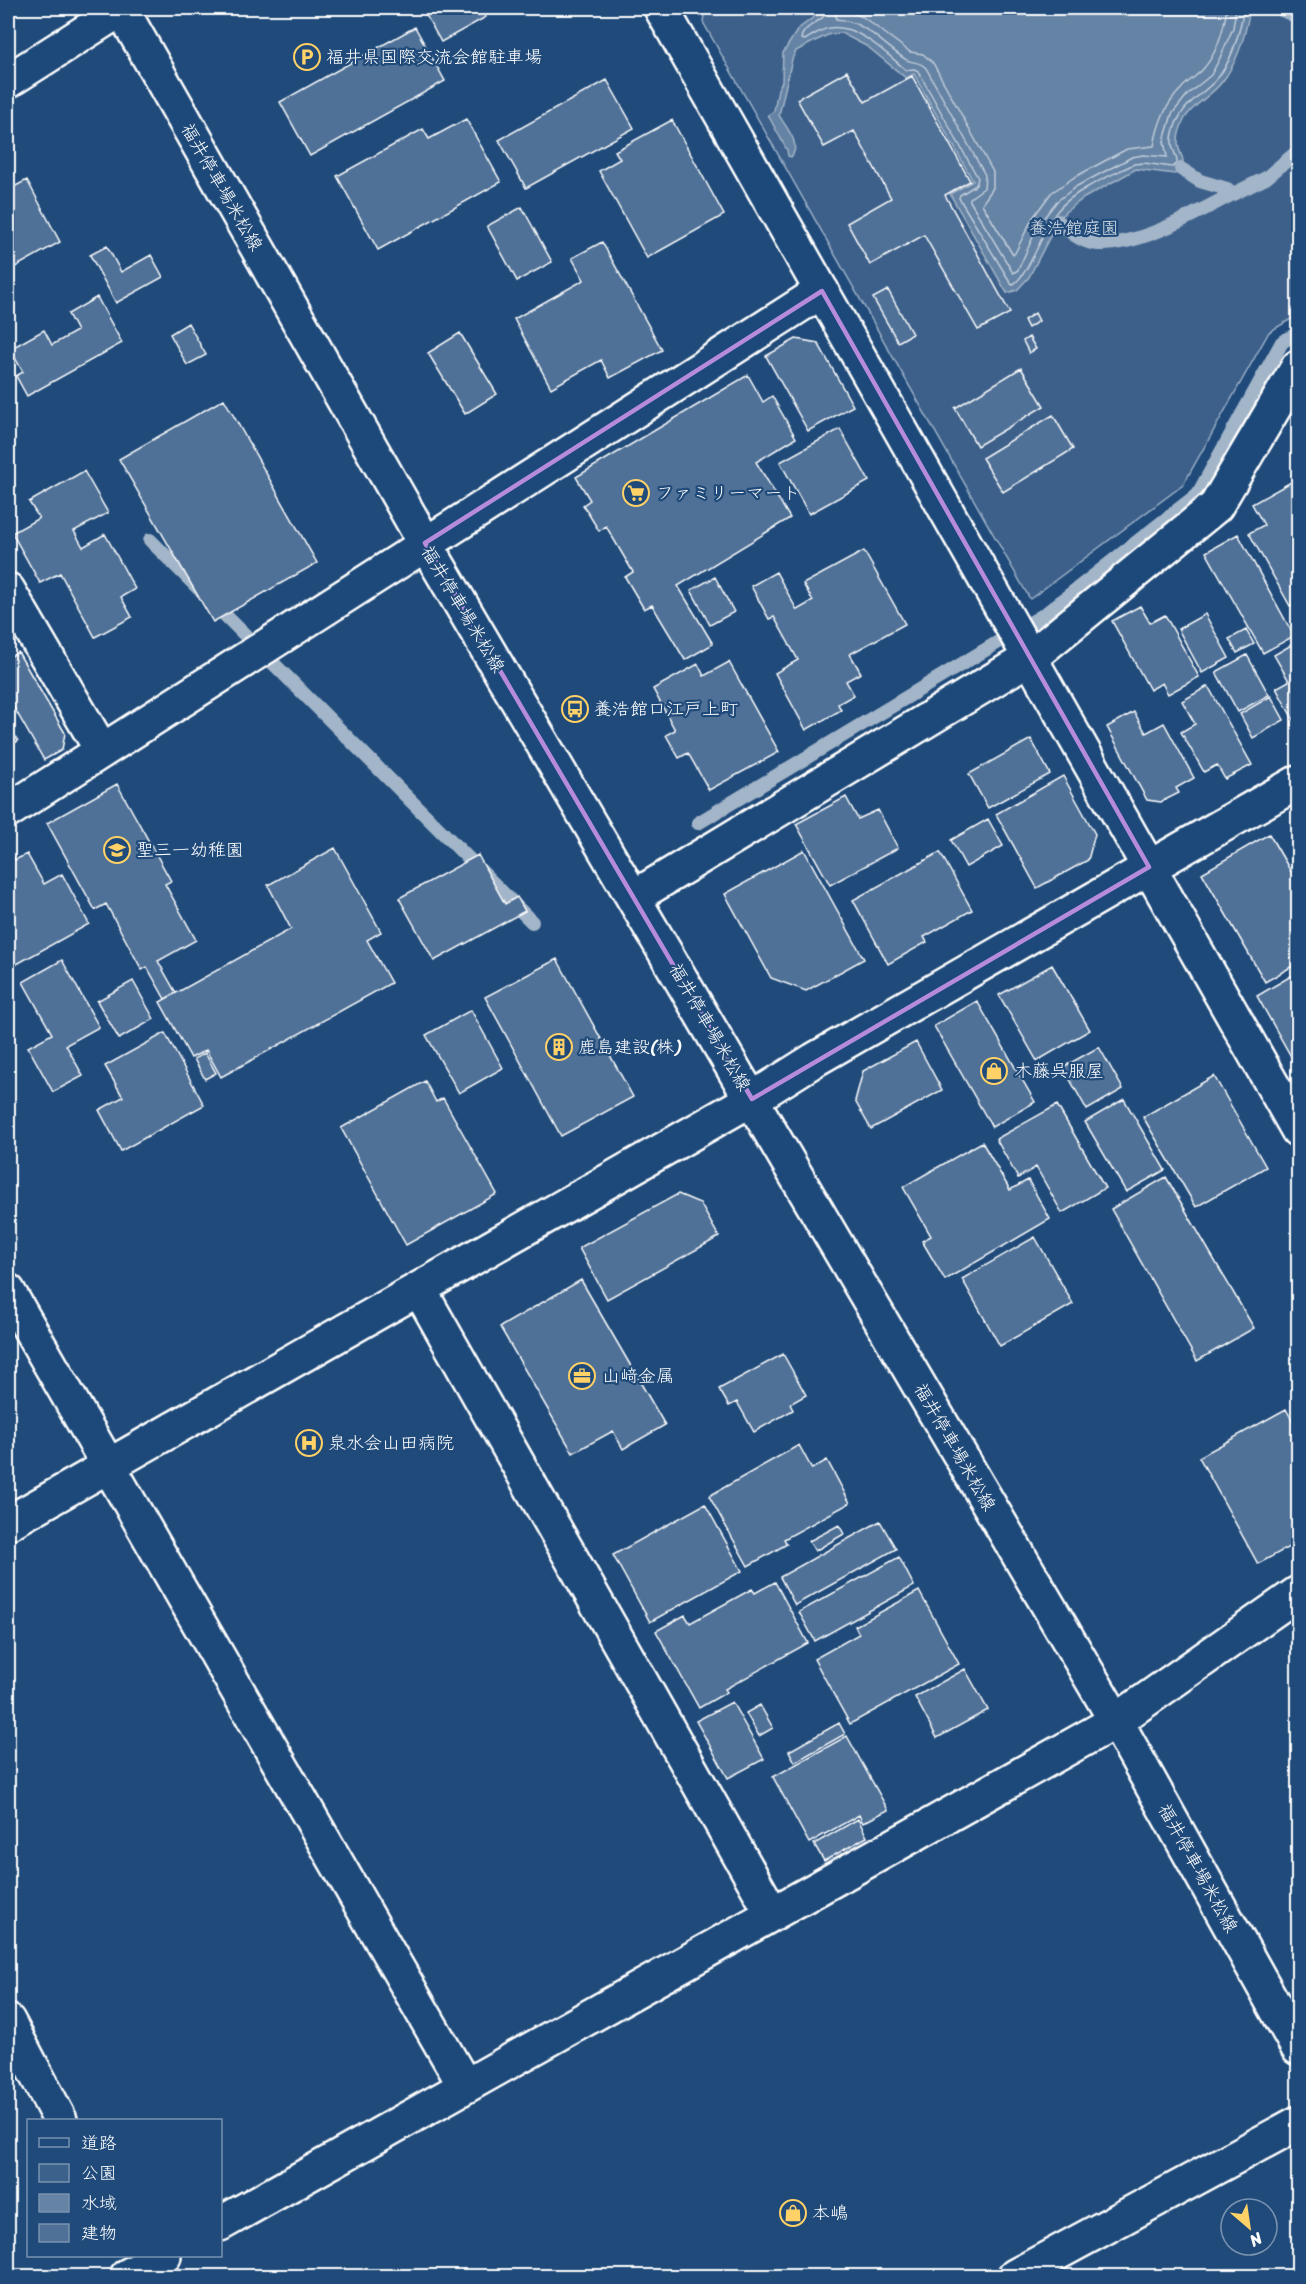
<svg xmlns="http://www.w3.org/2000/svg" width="1306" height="2284" font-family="Sriracha,'Klee One',sans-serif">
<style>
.green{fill:#3c618b;stroke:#9eb0c5;stroke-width:1.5}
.water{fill:#6583a4;stroke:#a3b5c8;stroke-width:1.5}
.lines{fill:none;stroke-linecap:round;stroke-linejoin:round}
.shore{stroke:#c1cddb;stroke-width:1.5}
.stream{stroke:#a3b5c8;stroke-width:14}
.building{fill:#507197;stroke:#fff;stroke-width:1.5}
.minor-casing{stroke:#fff;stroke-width:38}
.secondary-casing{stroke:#fff;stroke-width:38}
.minor{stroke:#1f4a7a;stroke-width:33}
.secondary{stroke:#1f4a7a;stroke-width:33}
.marked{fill:none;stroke:#b68bdc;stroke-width:4.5;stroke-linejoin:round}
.labels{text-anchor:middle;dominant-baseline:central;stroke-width:4.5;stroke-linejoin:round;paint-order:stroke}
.poi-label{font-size:18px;fill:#fff;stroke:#1f4a7a;text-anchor:start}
.street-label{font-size:18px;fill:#fff;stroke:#1f4a7a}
.park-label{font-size:18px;fill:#d8dfe8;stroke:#1f4a7a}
</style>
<rect width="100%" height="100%" fill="#1f4a7a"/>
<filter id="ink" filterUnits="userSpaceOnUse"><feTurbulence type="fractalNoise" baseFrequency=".0167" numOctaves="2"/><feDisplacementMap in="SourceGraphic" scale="12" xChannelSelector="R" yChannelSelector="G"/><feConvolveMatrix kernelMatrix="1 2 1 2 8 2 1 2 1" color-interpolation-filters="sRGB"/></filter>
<g filter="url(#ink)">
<path class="green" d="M705,8H1298V315L1269,332L1183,485L1030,599L703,22Z"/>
<path class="water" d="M826,8H1250C1246,33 1238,62 1222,82C1211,96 1195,103 1185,118C1182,124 1178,134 1178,141C1177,157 1192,159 1175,174L1136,169L1084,198L1065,212L1058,221L1029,277L1017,290L1007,293L950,194L973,181L914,74L906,78L868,47L841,33L830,34L815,41L796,51L792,59L779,115C786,128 802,144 791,157L788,156L787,150L768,115L774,111L778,89L782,82L783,53L798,29Z"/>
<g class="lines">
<path class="shore" d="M829,8C826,22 803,24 801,39L805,40C812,36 821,29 830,28C856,23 887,54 906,70L914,69L918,71L978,178L976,185L960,195L959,198L1012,285C1030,275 1042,230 1058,210C1076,189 1110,176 1134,164L1144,163L1172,167L1177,164C1178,156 1172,151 1172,143C1171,135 1176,122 1180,116C1188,101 1204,93 1216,80C1232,62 1240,31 1244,8
M836,8V19C865,21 882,44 905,59C912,64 919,60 926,68L985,175L984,188L970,198V201L1013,273L1018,270L1039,224L1057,201L1077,186L1132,157L1143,155L1167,157L1164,141L1172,114L1188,94L1211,75L1219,60L1233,28L1236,8
M845,8L847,11L863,17L910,52L923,54L933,63L993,172V188L982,204L1013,255L1015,253L1032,219L1051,193L1073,178L1127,149L1154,146C1158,123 1165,105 1182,88C1188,81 1197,76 1203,69C1217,54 1224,27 1227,8"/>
<path class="stream" d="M1250,8H1254
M1271,8H1278L1298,17
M1181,169L1200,181L1227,189L1233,194L1266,178L1298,151
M1058,221C1068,231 1082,243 1098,244C1142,246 1195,213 1233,194
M150,540L199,589
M213,603L532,922
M698,823L1045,614L1198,494L1282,342L1298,333"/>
</g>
<path class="building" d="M422,8H481L486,17L441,42Z
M415,27L445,81L310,156L280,102Z
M847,71L865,102L912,76L970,181L945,195L1010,313L978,330L924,235L870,265L847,223L891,198L854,131L824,147L797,99Z
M607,80L634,128L526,188L499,140Z
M466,119L501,182L378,250L337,176L423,129L429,139Z
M672,120L724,215L647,258L599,171L620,159L615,151Z
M27,180L60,242L8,271V190Z
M522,207L552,262L517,281L487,226Z
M602,242L662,350L610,378L601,360L551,388L514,319L584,280L572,258Z
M107,246L121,272L151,255L163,277L116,303L90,255Z
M888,290L912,334L898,342L873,298Z
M97,297L122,343L27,396L16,376L23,372L10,349L44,330L52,345L77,331L68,314Z
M1035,313L1039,321L1028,328L1024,320Z
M188,323L206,355L187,365L170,334Z
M460,333L497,394L465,414L428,353Z
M1029,337L1036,349L1029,353L1023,341Z
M796,339L818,343L853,406L808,431L766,356Z
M1021,368L1044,406L977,446L955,408Z
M748,375L763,402L772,396L796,438L756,462L790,518L678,586L713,644L685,660L652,605L644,609L625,577L633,572L606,526L599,531L583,505L590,500L576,477Z
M224,399L317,563L213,622L119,459Z
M1053,415L1073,449L1003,492L982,458Z
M840,429L869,481L809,514L780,462Z
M84,471L108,513L74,531L83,547L105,534L135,589L121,597L132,617L95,637L60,573L40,583L12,533L39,518L29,502Z
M1298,478V601L1290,606L1249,533L1264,525L1252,504Z
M1238,534L1294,636L1263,653L1206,552Z
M864,551L905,624L850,654L861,673L846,681L854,695L838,704L841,710L806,730L775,673L798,660L774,617L769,619L751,586L776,572L797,610L813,601L803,584Z
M715,577L734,612L710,625L691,590Z
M1140,606L1150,623L1165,615L1199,677L1168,694L1162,683L1150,690L1112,621Z
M1205,614L1229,658L1202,673L1178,629Z
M1246,630L1254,644L1237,653L1229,639Z
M1298,641V728L1276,688L1289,681L1274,655Z
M18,652L65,733L62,750L44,760L8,697V658Z
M1247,655L1269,695L1238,712L1216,672Z
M729,662L779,752L709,790L688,753L679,758L666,735L675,730L653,689L698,664L704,676Z
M1208,686L1252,765L1225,779L1217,765L1204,772L1181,732L1195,724L1182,701Z
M1271,696L1284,720L1253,738L1240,714Z
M1134,712L1146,733L1164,723L1194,778L1176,788L1179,793L1161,802L1147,800L1107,727Z
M8,724L18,741L8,747Z
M1031,739L1050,774L988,808L969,774Z
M1063,776L1095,834L1088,860L1037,888L996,814Z
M117,784L171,881L165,884L196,940L158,961L176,993L165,999L147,967L142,970L106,904L95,910L47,823Z
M846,797L858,819L878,810L898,848L830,885L796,824Z
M988,819L1003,846L966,867L951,840Z
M1269,834L1293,875L1298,871V963L1265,982L1202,873Z
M335,848L381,932L367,940L391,983L221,1077L206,1050L191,1058L160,1002L291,929L268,885Z
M804,850L864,959L806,991L771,978L725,894Z
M940,852L972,910L924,937L927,942L888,964L853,900Z
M12,854L15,860L27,854L44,884L62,874L89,924L8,969V857Z
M478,855L505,904L517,897L525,911L434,961L399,898Z
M557,959L633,1097L561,1136L485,997Z
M62,960L99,1027L66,1045L83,1076L53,1092L28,1047L52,1034L23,982Z
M1052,965L1090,1030L1037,1061L999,995Z
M1298,972V1069L1257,996Z
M133,981L154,1019L119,1039L97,1001Z
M977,1001L1035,1102L992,1127L934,1026Z
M471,1010L503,1068L459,1093L426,1035Z
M165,1033L204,1105L121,1151L99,1110L123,1097L105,1066Z
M916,1042L942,1090L871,1129L855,1101L863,1071Z
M1099,1047L1123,1089L1087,1110L1063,1067Z
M205,1053L216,1073L205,1079L194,1059Z
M1214,1076L1266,1167L1196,1207L1143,1117Z
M425,1081L436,1102L443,1098L497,1194L406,1245L341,1128Z
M1124,1099L1165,1170L1126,1192L1085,1122Z
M1057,1105L1105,1188L1062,1213L1036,1167L1018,1178L996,1139Z
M982,1142L1010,1190L1028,1180L1050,1219L945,1280L922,1241L931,1236L903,1187Z
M1166,1177L1254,1328L1197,1361L1111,1209Z
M678,1194L700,1203L719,1237L607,1299L579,1248Z
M1035,1237L1073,1304L1000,1346L962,1279Z
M581,1280L665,1425L623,1449L613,1431L573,1453L500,1327Z
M783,1354L806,1395L790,1404L793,1410L754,1432L737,1402L729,1406L719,1389Z
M1286,1409L1298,1431V1542L1258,1564L1199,1457Z
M799,1445L812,1469L827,1460L850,1503L784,1539L787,1544L748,1566L709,1496Z
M705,1504L742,1571L650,1622L613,1555Z
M880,1521L896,1549L795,1605L780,1577Z
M839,1525L844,1534L815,1551L809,1541Z
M899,1557L914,1586L815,1641L799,1612Z
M775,1582L808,1643L725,1689L727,1692L699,1708L656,1631L685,1615L690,1623L752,1589L755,1593Z
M919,1591L959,1664L850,1724L814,1659L859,1634L855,1626Z
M965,1669L988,1710L937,1738L915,1697Z
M732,1702L764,1759L728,1778L696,1721Z
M760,1705L773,1728L759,1736L746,1713Z
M839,1723L845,1734L795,1762L789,1751Z
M847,1736L888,1810L863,1823L859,1815L809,1843L773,1777Z
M858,1819L867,1837L824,1861L814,1844Z"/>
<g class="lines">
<defs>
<path id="minor" d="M661,8L1298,1130
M8,81L123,8
M8,590L102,751
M8,811L822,291
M634,897L1031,657L1216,506L1298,367
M419,1289L772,1913
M8,1291L465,2086
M8,1523L752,1099L814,1060L1298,782
M8,2021L60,2120
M220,2224L1116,1721L1298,1593
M127,2276L164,2256"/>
<path id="secondary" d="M121,8L425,543L1116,1721L1298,2048
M1015,2276L1298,2123"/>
</defs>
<use href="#minor" class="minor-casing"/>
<use href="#secondary" class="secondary-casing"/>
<use href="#minor" class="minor"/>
<use href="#secondary" class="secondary"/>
</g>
</g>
<path class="marked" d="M822,291L1149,867L752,1099L425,543Z"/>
<defs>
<symbol id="parking-ring" viewBox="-11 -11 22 22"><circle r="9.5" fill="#1f4a7a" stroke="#ffd166" stroke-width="1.5"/><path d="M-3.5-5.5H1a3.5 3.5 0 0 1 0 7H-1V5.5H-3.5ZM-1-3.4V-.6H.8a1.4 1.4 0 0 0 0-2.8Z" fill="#ffd166"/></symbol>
<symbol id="supermarket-ring" viewBox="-11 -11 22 22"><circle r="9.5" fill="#1f4a7a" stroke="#ffd166" stroke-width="1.5"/><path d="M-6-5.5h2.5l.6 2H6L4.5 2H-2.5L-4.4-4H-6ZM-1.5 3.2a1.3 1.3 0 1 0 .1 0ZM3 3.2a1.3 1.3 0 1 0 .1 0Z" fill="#ffd166"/></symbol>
<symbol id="bus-ring" viewBox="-11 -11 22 22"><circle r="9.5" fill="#1f4a7a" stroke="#ffd166" stroke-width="1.5"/><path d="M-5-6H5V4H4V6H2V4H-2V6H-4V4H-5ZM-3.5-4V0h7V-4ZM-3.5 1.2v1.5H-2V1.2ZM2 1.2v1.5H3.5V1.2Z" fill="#ffd166"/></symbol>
<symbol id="school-ring" viewBox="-11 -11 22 22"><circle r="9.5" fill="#1f4a7a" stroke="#ffd166" stroke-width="1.5"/><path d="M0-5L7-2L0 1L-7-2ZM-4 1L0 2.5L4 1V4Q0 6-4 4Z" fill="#ffd166"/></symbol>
<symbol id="building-ring" viewBox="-11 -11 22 22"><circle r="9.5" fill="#1f4a7a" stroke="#ffd166" stroke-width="1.5"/><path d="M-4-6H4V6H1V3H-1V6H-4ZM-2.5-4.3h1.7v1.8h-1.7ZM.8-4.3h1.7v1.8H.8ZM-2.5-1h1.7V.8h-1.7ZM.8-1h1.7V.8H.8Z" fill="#ffd166"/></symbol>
<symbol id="shop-ring" viewBox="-11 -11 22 22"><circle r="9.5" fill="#1f4a7a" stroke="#ffd166" stroke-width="1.5"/><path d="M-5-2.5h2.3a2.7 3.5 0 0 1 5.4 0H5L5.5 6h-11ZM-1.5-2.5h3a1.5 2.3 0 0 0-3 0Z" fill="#ffd166"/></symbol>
<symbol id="office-ring" viewBox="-11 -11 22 22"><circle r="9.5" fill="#1f4a7a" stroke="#ffd166" stroke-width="1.5"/><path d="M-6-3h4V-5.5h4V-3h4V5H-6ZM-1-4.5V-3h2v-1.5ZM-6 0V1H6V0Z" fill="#ffd166"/></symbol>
<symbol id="hospital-ring" viewBox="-11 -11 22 22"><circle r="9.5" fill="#1f4a7a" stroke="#ffd166" stroke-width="1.5"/><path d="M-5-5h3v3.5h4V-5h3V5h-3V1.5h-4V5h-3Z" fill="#ffd166"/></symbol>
</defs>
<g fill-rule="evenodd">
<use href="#parking-ring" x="292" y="42" width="30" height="30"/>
<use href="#supermarket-ring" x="621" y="478" width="30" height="30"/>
<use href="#bus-ring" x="560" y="694" width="30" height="30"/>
<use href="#school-ring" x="102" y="835" width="30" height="30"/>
<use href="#building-ring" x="544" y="1032" width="30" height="30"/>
<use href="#shop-ring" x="979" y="1056" width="30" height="30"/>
<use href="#office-ring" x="567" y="1361" width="30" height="30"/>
<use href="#hospital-ring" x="294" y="1428" width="30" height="30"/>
<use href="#shop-ring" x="778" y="2198" width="30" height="30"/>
</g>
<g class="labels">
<g class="poi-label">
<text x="326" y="57">福井県国際交流会館駐車場</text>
<text x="656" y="493">ファミリーマート</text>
<text x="594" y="709">養浩館口江戸上町</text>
<text x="136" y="850">聖三一幼稚園</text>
<text x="578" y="1047">鹿島建設(株)</text>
<text x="1014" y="1071">木藤呉服屋</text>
<text x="602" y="1376">山﨑金属</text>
<text x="328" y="1443">泉水会山田病院</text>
<text x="812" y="2213">本嶋</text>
</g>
<g class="street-label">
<text transform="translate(222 187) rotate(60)">福井停車場米松線</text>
<text transform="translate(463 609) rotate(59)">福井停車場米松線</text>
<text transform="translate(710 1027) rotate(60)">福井停車場米松線</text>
<text transform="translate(955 1447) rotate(60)">福井停車場米松線</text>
<text transform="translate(1198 1868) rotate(61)">福井停車場米松線</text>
</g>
<g class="park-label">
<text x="1074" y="228">養浩館庭園</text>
</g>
</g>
<rect width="1306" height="2284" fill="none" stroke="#1f4a7a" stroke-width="30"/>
<rect x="15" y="15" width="1276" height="2254" fill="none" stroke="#fff" stroke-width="2" filter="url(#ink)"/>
<rect x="27" y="2119" width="195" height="138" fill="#1f4a7a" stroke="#7992af" stroke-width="1.5"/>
<rect x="39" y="2138" width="30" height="9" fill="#1f4a7a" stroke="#7992af" stroke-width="1.5"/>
<text x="81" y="2149" font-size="18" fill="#ffffff">道路</text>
<rect x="39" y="2164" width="30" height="18" fill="#3c618b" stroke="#7992af" stroke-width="1.5"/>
<text x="81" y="2179" font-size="18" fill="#ffffff">公園</text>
<rect x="39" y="2194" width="30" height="18" fill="#6583a4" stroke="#7992af" stroke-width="1.5"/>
<text x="81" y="2209" font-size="18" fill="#ffffff">水域</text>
<rect x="39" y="2224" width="30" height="18" fill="#507197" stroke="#7992af" stroke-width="1.5"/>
<text x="81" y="2239" font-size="18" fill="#ffffff">建物</text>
<g transform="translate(1249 2227) rotate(151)"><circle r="28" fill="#1f4a7a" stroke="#7992af" stroke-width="1.5"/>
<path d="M0-4.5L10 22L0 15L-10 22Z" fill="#ffd166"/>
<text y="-9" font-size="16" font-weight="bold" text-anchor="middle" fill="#ffffff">N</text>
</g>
</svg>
